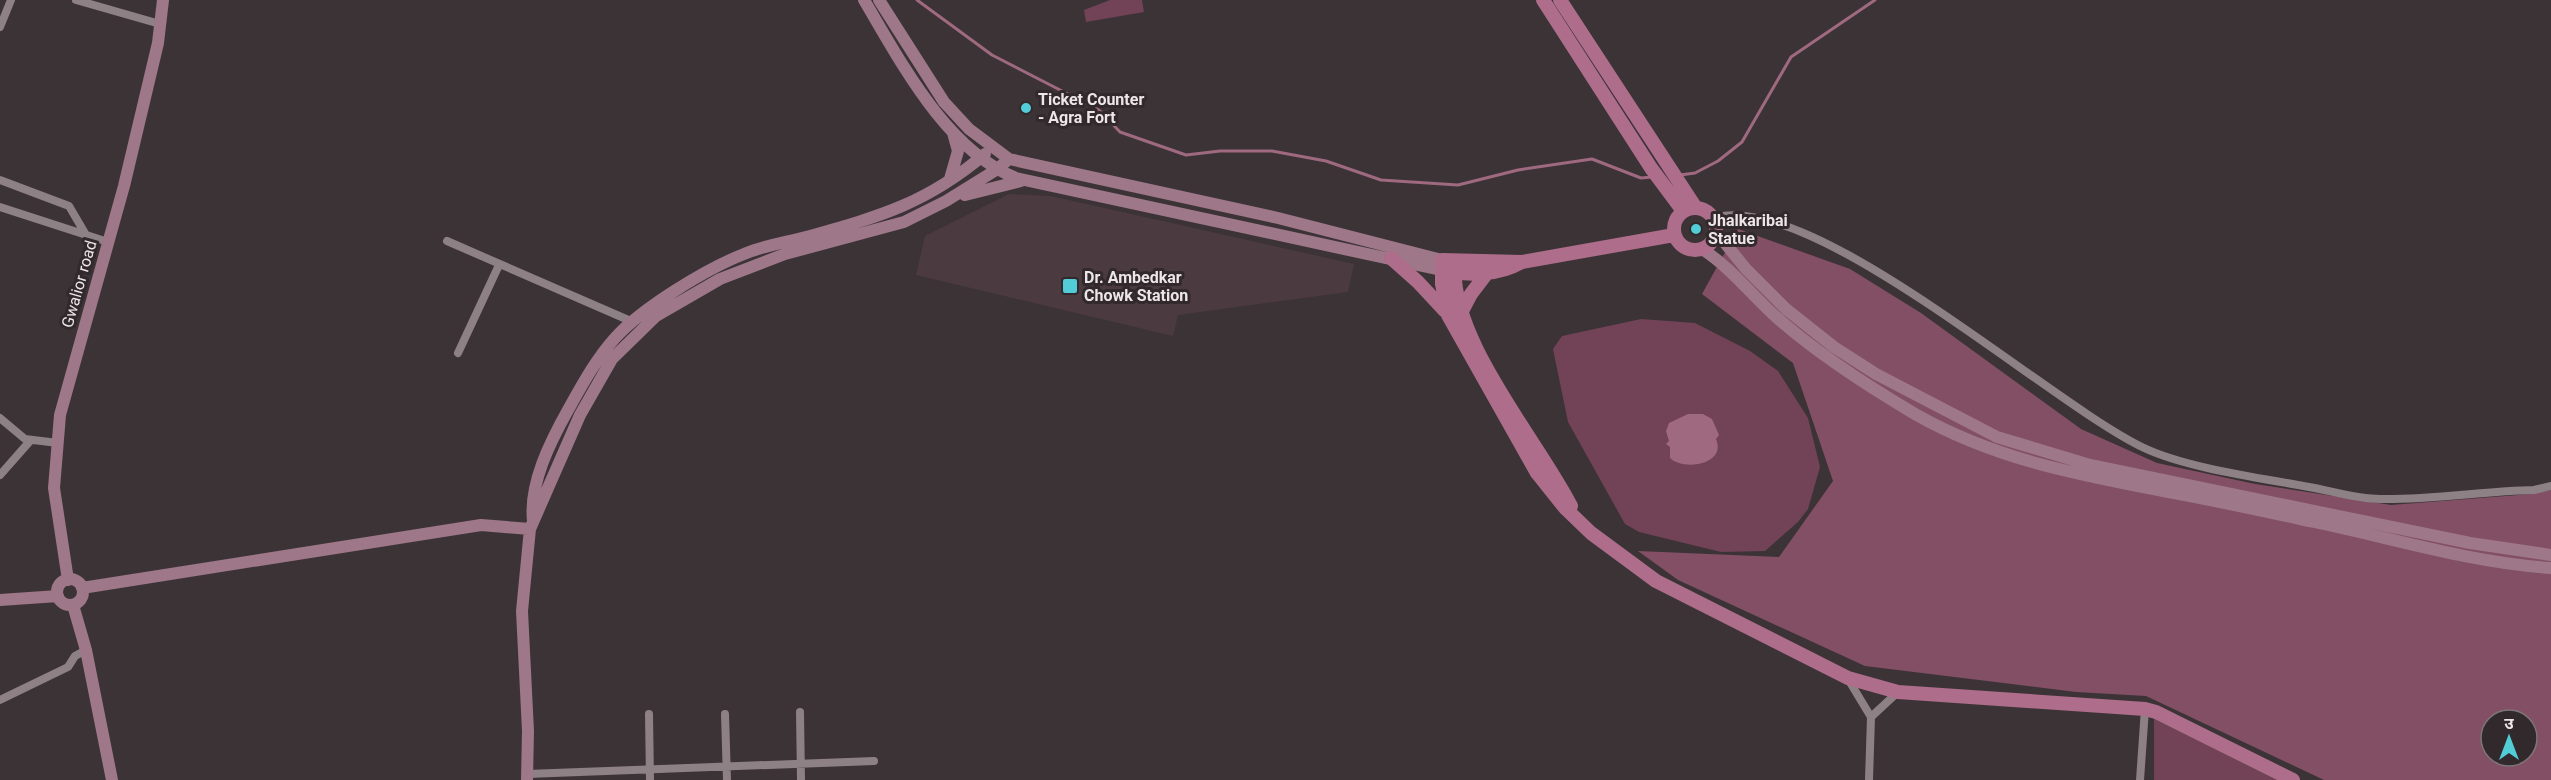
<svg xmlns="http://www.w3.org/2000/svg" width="2551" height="780" font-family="Roboto,'Noto Sans Devanagari',sans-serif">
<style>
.built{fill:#4b3a40}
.green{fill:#724257}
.forest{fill:#834f65;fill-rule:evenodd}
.water{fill:#9f697f}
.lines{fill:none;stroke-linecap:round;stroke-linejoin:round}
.stream{stroke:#9f697f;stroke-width:3}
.street{stroke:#8d8186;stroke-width:8}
.secondary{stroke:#9e7788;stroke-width:12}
.primary{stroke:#ae6d8a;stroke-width:14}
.poi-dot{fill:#52ccd6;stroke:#32292c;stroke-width:2}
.labels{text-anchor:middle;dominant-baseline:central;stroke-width:6;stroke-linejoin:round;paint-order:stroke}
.poi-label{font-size:16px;font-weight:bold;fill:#ede6e9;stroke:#32292c;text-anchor:start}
.street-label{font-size:16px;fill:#ede6e9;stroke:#32292c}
</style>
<rect width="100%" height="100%" fill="#3c3336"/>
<path class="built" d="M1009,194L1051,196L1354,264L1348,292L1178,315L1173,336L916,275L925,236Z"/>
<path class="green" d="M1110,0H1142L1144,12L1086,22L1084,10Z
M1641,319L1695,323L1750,351L1778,371L1808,418L1820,467L1808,509L1798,522L1765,551L1721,552L1639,532L1625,524L1568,422L1553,349L1562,336Z
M2154,719L2281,780H2154Z"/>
<path class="forest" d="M1738,229L1850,269L1921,313L2081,429L2157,463L2255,484L2391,505L2531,494L2551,490V780H2324L2146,696L2076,692L1865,666L1678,580L1638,551L1779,557L1833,481L1793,363L1702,294ZM2491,720H2527V756H2491Z"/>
<path class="water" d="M1688,414H1703L1712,419L1719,435L1716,439C1727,465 1683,471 1670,458V447L1666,444L1669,441L1666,431L1669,423Z"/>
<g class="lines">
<path class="stream" d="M917,0L992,55L1099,110L1120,132L1186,155L1220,151H1272L1326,161L1381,180L1458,185L1518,170L1592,159L1641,178L1652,177
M1680,175L1695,173L1718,161L1742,142L1791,57L1875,0"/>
<path class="street" d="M76,0L160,24
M0,27L11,0
M0,180L69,206L86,235
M0,207L108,242
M1713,218C1810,188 2047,401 2142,447C2185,468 2261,478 2309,487C2332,491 2357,499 2380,499C2432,500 2483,491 2534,490L2551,486
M447,241L633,322
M458,353L499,265
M0,418L25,439L58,443
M0,475L30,441
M1848,679L1871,717L1869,780
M0,700L68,667L75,656L86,650
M800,712L801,780
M649,714L650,780
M725,714L727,780
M1871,717L1898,692
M527,774L874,761
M2140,780L2145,709"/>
<path class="secondary" d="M864,0C901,62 946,150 1016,178L1441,270
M879,0L944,102L969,129L1009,159L1278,218L1442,260
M950,179L958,151L953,133
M965,195L1021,181
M1716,232L1746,269L1786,309L1834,347L1876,374L1997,437L2090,465L2470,543L2551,555
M1702,249C1730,267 1750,293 1774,315C1816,353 1866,385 1915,414C1994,459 2075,474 2163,491C2213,500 2263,511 2314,522C2392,538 2471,563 2551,568
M533,521C529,484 550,442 568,410C582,385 596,359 615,338C642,308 706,269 744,254C765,245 788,242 810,236C881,216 927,203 985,154
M57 592a13 13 0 1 1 26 0a13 13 0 1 1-26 0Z
M68,580L54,488L60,415L124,186L158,43L163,0
M82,588L481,525L530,529
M0,600L58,596
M73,605L86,650L112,780
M527,780L528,731L522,611L530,529L580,415L612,359L656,316L720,279L785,254L904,222L946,201L996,170L1009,159"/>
<path class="primary" d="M1543,0L1651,168L1683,211
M1560,0L1696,208
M1674 229a21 21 0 1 1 42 0a21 21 0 1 1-42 0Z
M1674,235L1522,262L1442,260V284L1448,315L1537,473L1565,508L1591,533L1656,581L1848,678L1898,692L2145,709L2156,712L2293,780
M1391,258L1418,282L1445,311
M1455,261C1447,337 1537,439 1571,506
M1446,271C1469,276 1499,275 1520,263
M1461,313L1471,294L1487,273"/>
</g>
<g class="poi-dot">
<circle cx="1026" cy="108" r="6"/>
<circle cx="1696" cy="229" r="6"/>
<rect x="1062" y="278" width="16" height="16" rx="3"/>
</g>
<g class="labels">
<g class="poi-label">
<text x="1038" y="99">Ticket Counter<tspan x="1038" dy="18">- Agra Fort</tspan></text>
<text x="1708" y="220">Jhalkaribai<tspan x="1708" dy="18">Statue</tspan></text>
<text x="1084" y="277">Dr. Ambedkar<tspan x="1084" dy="18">Chowk Station</tspan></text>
</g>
<g class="street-label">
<text transform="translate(79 284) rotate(-74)">Gwalior road</text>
</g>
</g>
<g transform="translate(2509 738)"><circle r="28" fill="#32292c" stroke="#7d7578" stroke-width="1.5"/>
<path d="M0-4.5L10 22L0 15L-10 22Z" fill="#52ccd6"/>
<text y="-9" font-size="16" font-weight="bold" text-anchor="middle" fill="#ede6e9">उ</text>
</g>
</svg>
